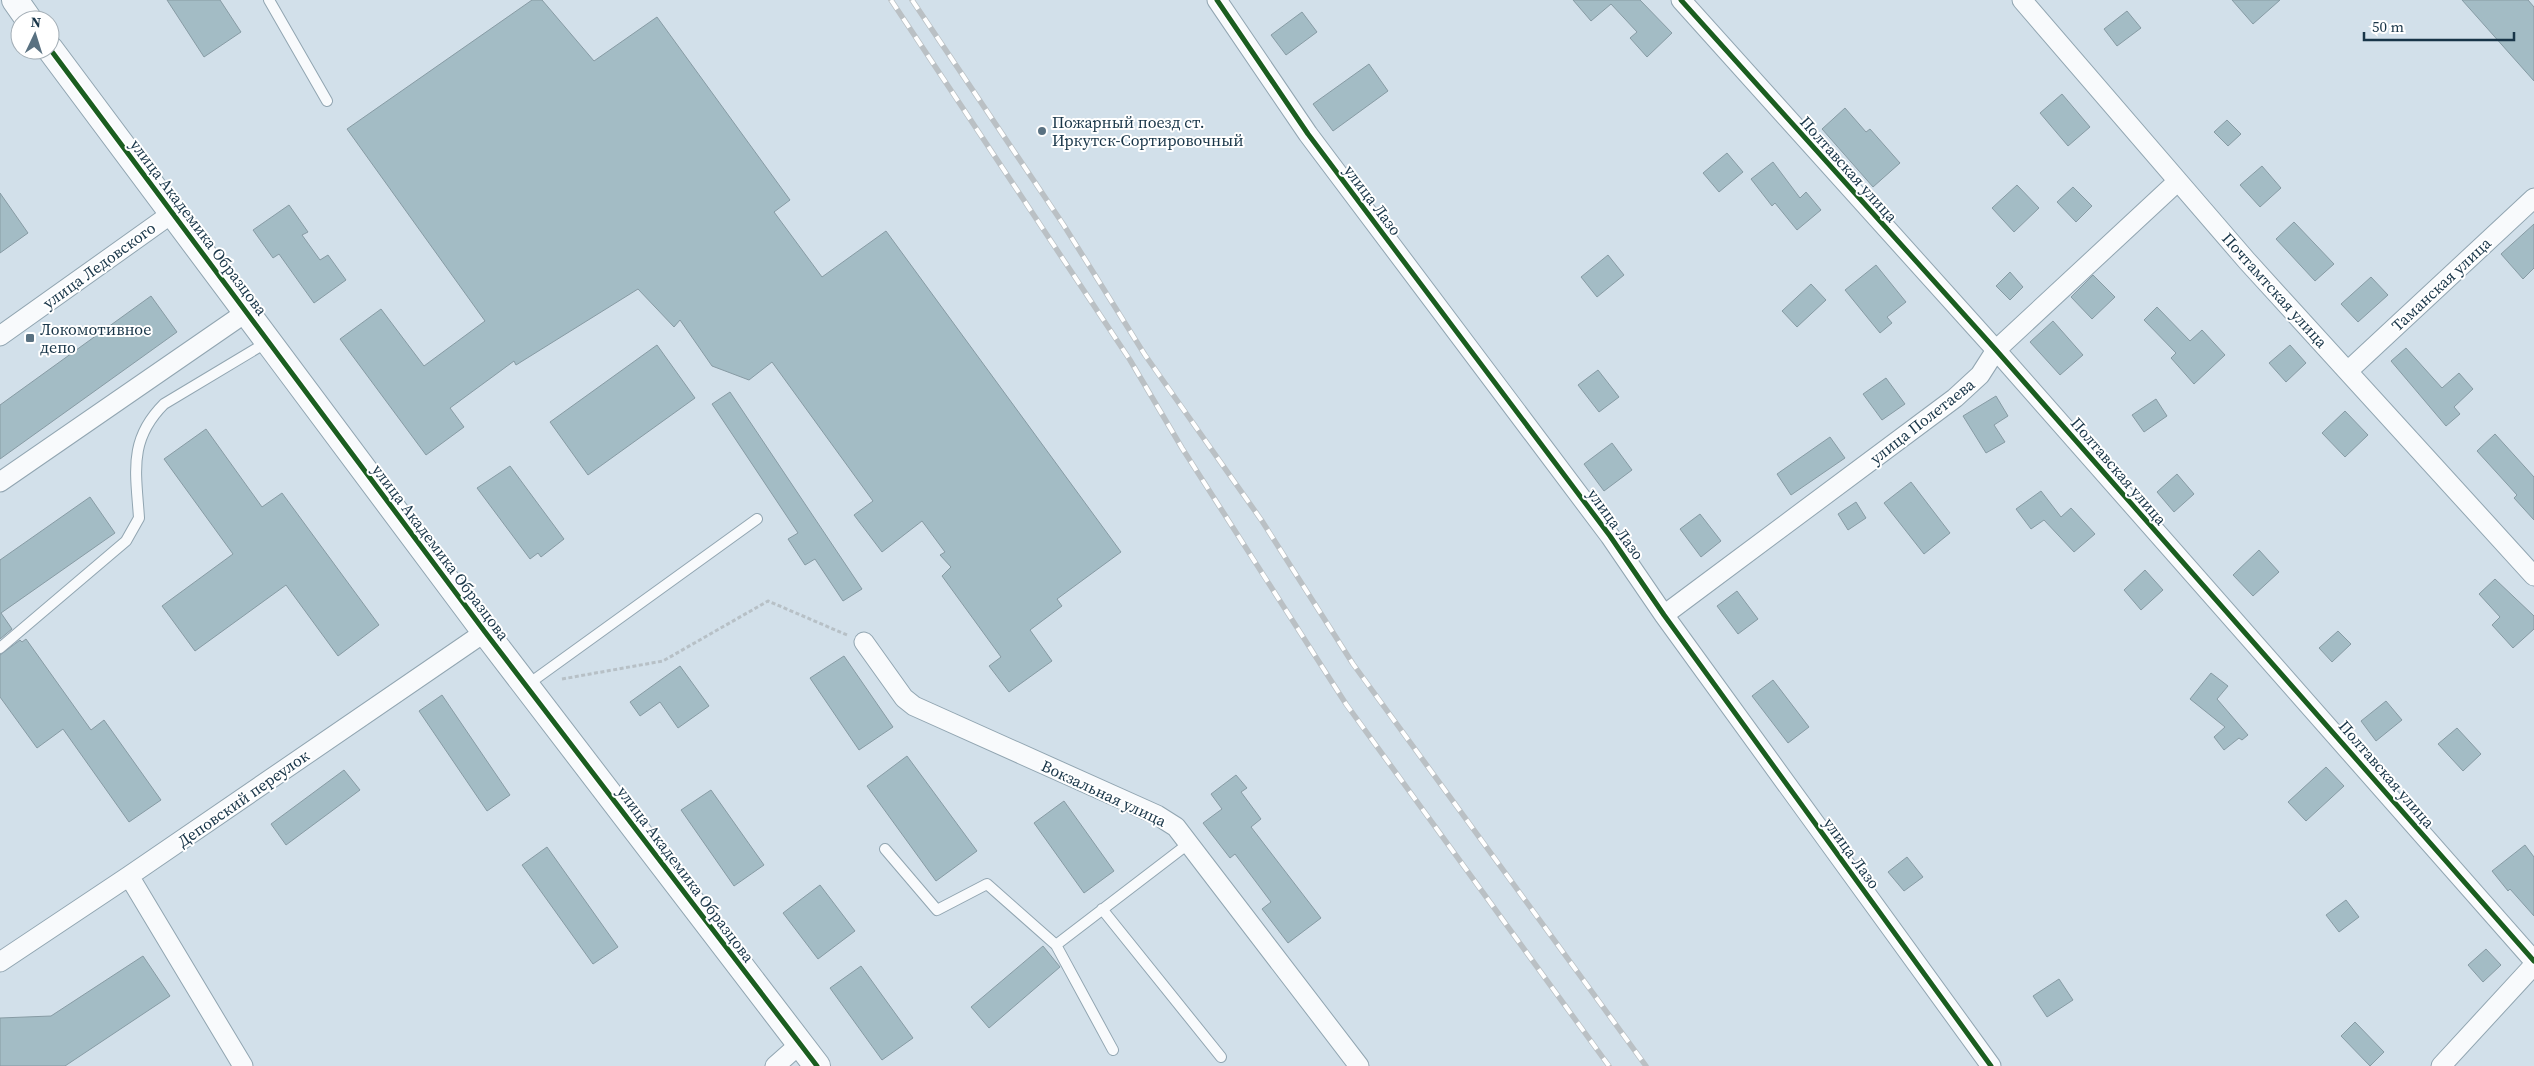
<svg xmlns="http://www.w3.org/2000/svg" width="2534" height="1066" font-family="'Source Serif 4',serif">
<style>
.building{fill:#a3bcc5;stroke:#879ba4}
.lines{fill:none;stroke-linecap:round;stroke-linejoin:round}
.lane-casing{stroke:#91a5b1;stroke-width:12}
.street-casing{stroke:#91a5b1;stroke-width:21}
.secondary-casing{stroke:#91a5b1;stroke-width:28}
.path{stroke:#b7c0c6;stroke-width:3;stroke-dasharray:4 2.5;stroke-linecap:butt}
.lane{stroke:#f8fafc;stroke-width:10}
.street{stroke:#f8fafc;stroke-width:19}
.secondary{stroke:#f8fafc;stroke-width:26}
.rail-casing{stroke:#bac0c4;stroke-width:5.5}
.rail{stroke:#fff;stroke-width:4;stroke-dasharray:11;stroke-linecap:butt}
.cycleway-casing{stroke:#fff;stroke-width:8}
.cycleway{stroke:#1b5e20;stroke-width:5}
.poi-dot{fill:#597181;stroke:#fff;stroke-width:2}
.labels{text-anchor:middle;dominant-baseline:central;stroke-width:4;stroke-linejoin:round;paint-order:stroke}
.poi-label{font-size:16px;fill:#183548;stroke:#fff;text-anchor:start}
.street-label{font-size:16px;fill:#183548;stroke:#fff}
</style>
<rect width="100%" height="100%" fill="#d2e0ea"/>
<path class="building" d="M167,0H220L241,32L204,57Z
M532,0H542L594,61L657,17L790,200L774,212L822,277L886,231L1121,552L1057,599L1062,606L1030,630L1052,661L1009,692L989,666L1001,657L942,576L951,567L940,555L945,552L922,521L882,552L854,515L873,501L772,362L749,380L712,366L680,320L674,327L638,289L516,365L514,361L450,408L464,427L426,455L340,339L381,309L424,366L485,321L347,129Z
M1573,0H1640L1672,33L1647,57L1630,38L1637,32L1611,4L1591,21Z
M2232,0H2280L2253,24Z
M2462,0H2528L2534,7V81Z
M2127,11L2141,28L2117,46L2104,29Z
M1302,12L1317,32L1286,55L1271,35Z
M1369,64L1388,91L1333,131L1313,104Z
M2062,94L2090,127L2068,146L2040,113Z
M1845,108L1866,132L1870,129L1900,163L1873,187L1822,129Z
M2227,120L2241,134L2228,146L2214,132Z
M1727,153L1743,172L1719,192L1703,173Z
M1773,162L1800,198L1806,192L1821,210L1797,230L1775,203L1772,206L1751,179Z
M2262,166L2281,188L2260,207L2240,185Z
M2017,185L2039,208L2014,232L1992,208Z
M2073,187L2092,206L2076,222L2057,202Z
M0,193L28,233L0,253Z
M289,205L308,232L302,235L320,260L328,255L346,280L314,303L279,254L273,258L253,230Z
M2294,222L2334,264L2315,281L2276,239Z
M2534,224V268L2523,279L2501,254Z
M1608,255L1624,275L1597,297L1581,277Z
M1876,265L1906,302L1887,317L1892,323L1880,333L1845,290Z
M2010,272L2023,287L2010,300L1996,286Z
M2093,275L2115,297L2092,319L2071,297Z
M2371,277L2388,295L2358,322L2341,304Z
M1811,284L1826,300L1797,327L1782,311Z
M151,296L177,332L0,459V405Z
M2157,307L2190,341L2202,330L2225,355L2194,384L2171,358L2176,353L2144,320Z
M2053,321L2083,355L2060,375L2030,342Z
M657,345L695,398L588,475L550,422Z
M2290,345L2306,363L2286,382L2269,363Z
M2406,348L2442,388L2459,373L2473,389L2454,407L2460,414L2446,426L2391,361Z
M1598,370L1619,397L1599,412L1578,385Z
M1886,378L1905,404L1882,420L1863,394Z
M730,392L862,589L843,601L815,559L805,565L788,539L798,533L712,404Z
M1996,396L2008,416L1994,425L2005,442L1986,453L1963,416Z
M2156,399L2167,416L2144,432L2132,415Z
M2345,411L2368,435L2345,457L2322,433Z
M206,429L262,507L282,493L379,625L338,656L286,585L195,651L162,606L233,554L164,459Z
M2495,434L2534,477V520L2514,498L2517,495L2477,451Z
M1830,437L1845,458L1791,495L1777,474Z
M1612,443L1632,470L1604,491L1584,464Z
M510,466L564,539L541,557L538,553L530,559L477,488Z
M2177,474L2194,494L2174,512L2157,492Z
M1911,482L1950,533L1924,554L1884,503Z
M2041,491L2061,517L2071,508L2095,534L2074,552L2044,520L2031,529L2016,509Z
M90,497L115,533L1,613L12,629L0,639V560Z
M1856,502L1866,518L1848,530L1838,514Z
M1700,514L1721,541L1701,557L1680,529Z
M2259,550L2279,572L2253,596L2233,575Z
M2145,570L2163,590L2141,610L2124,590Z
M2495,579L2534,616V629L2513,648L2492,625L2500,617L2479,594Z
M1737,591L1758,619L1738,634L1717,606Z
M2338,631L2351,644L2332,662L2319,648Z
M26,639L91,730L104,720L161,800L129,822L63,729L37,748L0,697V655L20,640L22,642Z
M844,656L893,727L859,750L810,678Z
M680,666L709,706L678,728L660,702L640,716L630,702Z
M2211,673L2228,686L2217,699L2248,735L2242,740L2239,738L2224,750L2214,737L2225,727L2190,699Z
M1773,680L1809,727L1788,743L1752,696Z
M442,695L510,795L487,811L419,711Z
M2386,701L2402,720L2376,741L2361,721Z
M2457,728L2481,754L2463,771L2438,744Z
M907,756L977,851L936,881L867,786Z
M2326,767L2344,786L2306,821L2288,802Z
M344,770L360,790L286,845L271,824Z
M1236,775L1247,788L1241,792L1261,819L1251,827L1321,918L1288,943L1262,909L1271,902L1235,854L1230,858L1203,823L1222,809L1211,794Z
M711,790L764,865L734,886L681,810Z
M1064,801L1114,871L1084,893L1034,823Z
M2525,845L2534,857V916L2510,889L2508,891L2492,871Z
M547,847L618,947L593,964L522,865Z
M1907,857L1923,877L1904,891L1888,872Z
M820,885L855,931L818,959L783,913Z
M2346,900L2359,917L2339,932L2326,915Z
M1043,946L1060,967L989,1028L971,1007Z
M2486,949L2501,965L2483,982L2468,965Z
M143,956L170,996L65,1066H0V1018L51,1016Z
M861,966L913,1038L882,1060L830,988Z
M2059,979L2073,1000L2047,1017L2033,996Z
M2355,1022L2384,1052L2370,1066L2341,1036Z"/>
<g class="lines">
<defs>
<path id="lane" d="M269,0L327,101
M0,648L126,541L139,518C136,472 128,440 164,404L269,341
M527,685L757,519
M885,849L937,910L987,884L1056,945L1113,1050
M1102,909L1221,1057
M1056,945L1188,844"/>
<path id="street" d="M1217,0L1308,134L1610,536L1664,615L1991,1066
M1681,0L1996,350L2534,961
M2022,0L2247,261L2534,576
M0,336L174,212
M2348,371L2534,198
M0,482L248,311
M1664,615L1955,398L1980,375L1996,350L2178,181
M864,642L904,698L914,706L1157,815L1176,827L1359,1066
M129,876L243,1066
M0,962L129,876L485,632
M775,1066L801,1043
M2441,1066L2534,965"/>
<path id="secondary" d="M15,0L29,20
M50,49L485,632L817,1066"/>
</defs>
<use href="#lane" class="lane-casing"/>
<use href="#street" class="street-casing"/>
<use href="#secondary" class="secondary-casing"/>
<path class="path" d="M562,679L663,661L768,601L847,635"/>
<use href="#lane" class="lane"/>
<use href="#street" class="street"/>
<use href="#secondary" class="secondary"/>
<defs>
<path id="rail" d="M891,0L1130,360L1182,448L1346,704L1609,1066
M912,0L1063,224L1145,355L1262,521L1353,664L1646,1066"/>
</defs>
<use href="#rail" class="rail-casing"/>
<use href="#rail" class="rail"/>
<defs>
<path id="cycleway" d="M1217,0L1308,134L1610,536L1664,615L1991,1066
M1681,0L1996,350L2534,961
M50,49L485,632L817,1066"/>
</defs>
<use href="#cycleway" class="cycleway-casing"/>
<use href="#cycleway" class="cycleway"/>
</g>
<g class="poi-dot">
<circle cx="1042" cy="131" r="5"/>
<rect x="25" y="333" width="10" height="10" rx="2.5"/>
</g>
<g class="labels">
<g class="poi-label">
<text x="1052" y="122">Пожарный поезд ст.<tspan x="1052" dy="18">Иркутск-Сортировочный</tspan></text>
<text x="40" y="329">Локомотивное<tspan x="40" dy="18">депо</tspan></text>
</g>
<g class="street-label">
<text transform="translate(1849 169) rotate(48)">Полтавская улица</text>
<text transform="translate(1373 200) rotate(53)">улица Лазо</text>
<text transform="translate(199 227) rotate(53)">улица Академика Образцова</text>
<text transform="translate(99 265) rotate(-36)">улица Ледовского</text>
<text transform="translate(2441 284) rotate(-43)">Таманская улица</text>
<text transform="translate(2275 290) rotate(48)">Почтамтская улица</text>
<text transform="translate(1922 421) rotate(-38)">улица Полетаева</text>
<text transform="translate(2119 471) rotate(49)">Полтавская улица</text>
<text transform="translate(1616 524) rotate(54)">улица Лазо</text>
<text transform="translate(441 552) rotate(53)">улица Академика Образцова</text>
<text transform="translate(2387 774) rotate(49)">Полтавская улица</text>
<text transform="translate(1104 793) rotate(25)">Вокзальная улица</text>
<text transform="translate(243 798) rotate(-35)">Деповский переулок</text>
<text transform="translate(1852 853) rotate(54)">улица Лазо</text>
<text transform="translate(686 874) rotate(53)">улица Академика Образцова</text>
</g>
</g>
<g transform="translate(35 35) rotate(4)"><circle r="24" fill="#ffffff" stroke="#a3aeb6"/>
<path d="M0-4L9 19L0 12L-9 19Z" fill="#597181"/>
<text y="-8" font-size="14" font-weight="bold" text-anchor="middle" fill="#183548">N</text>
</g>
<path d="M2364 32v8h150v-8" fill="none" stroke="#183548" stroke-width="2.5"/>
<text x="2372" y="32" font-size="15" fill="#183548" stroke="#ffffff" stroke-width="4" paint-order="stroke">50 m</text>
</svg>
